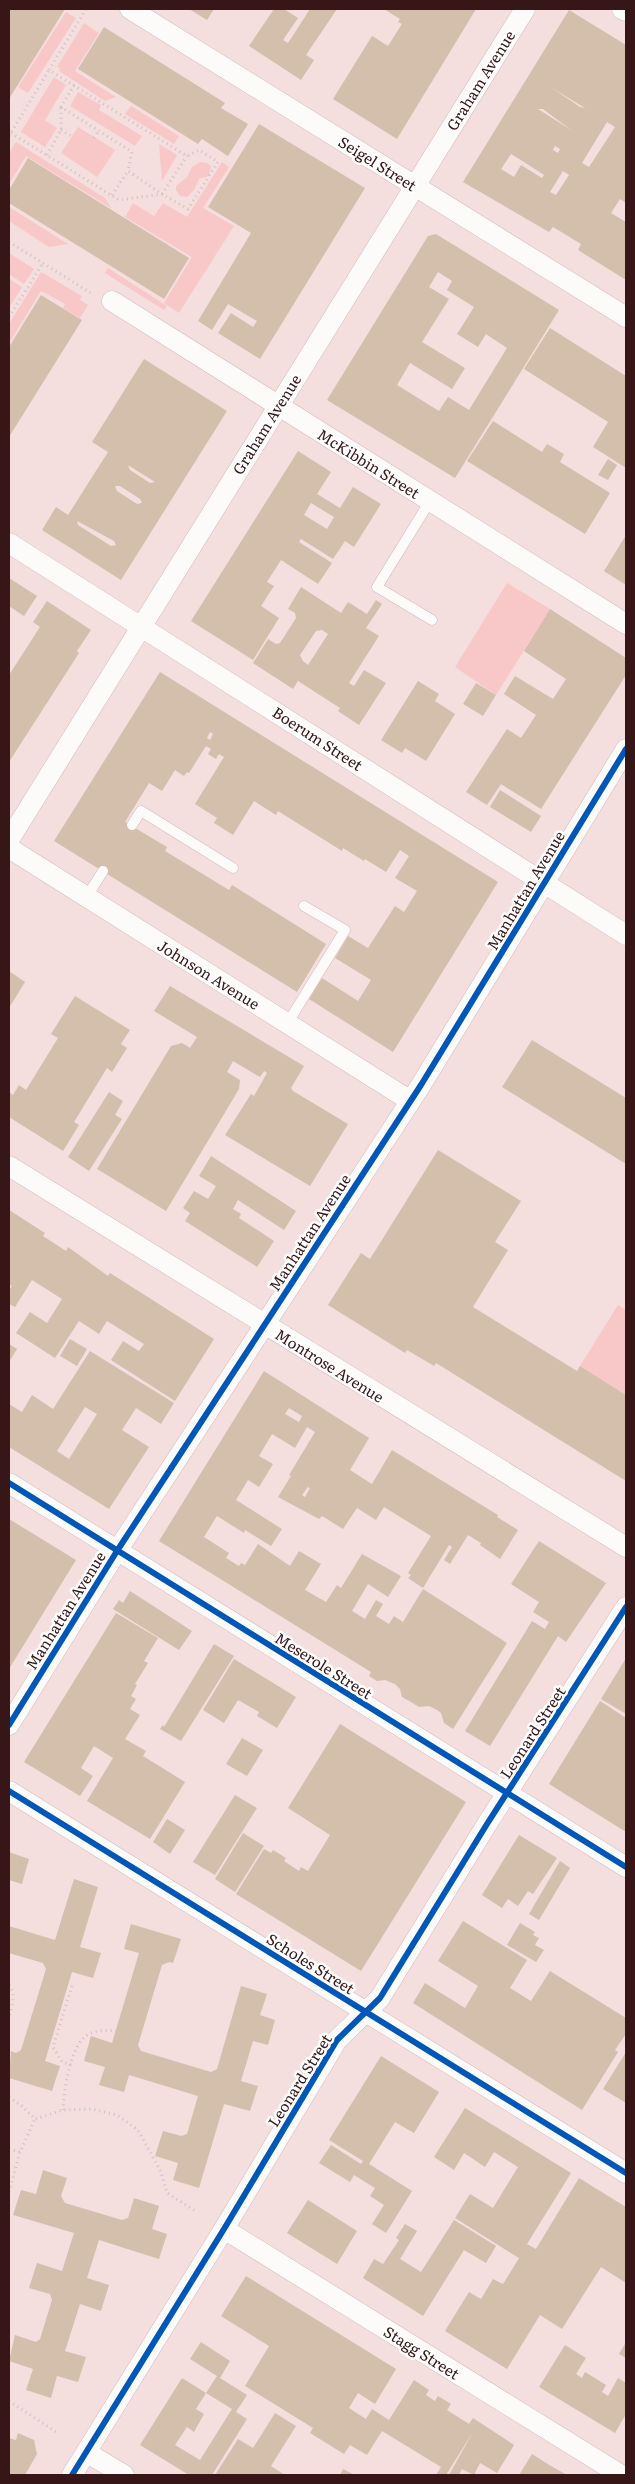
<svg xmlns="http://www.w3.org/2000/svg" width="635" height="2484" font-family="Literata,serif">
<style>
.green{fill:#f8c8c9}
.building{fill:#d4bfac;fill-rule:evenodd}
.lines{fill:none;stroke-linecap:round;stroke-linejoin:round}
.service-casing{stroke:#d5bbbb;stroke-width:11}
.minor-casing{stroke:#d5bbbb;stroke-width:21}
.path{stroke:#cdc3c3;stroke-width:3;stroke-dasharray:1 4;stroke-linecap:butt}
.service{stroke:#fdfafa;stroke-width:10}
.minor{stroke:#fdfafa;stroke-width:20}
.cycleway-casing{stroke:#fff;stroke-width:9}
.cycleway{stroke:#0057b8;stroke-width:6}
.labels{text-anchor:middle;dominant-baseline:central;stroke-width:5;stroke-linejoin:round;paint-order:stroke}
.street-label{font-size:15px;fill:#371618;stroke:#fff}
</style>
<rect width="100%" height="100%" fill="#f4dede"/>
<path class="green" d="M66,12L76,18L28,93L18,87Z
M84,23L99,33L75,71L116,97L105,101L59,71L60,68L57,67Z
M54,77L66,85L45,120L57,128L45,147L21,132Z
M78,92L101,105L99,110L142,136L135,146L70,106Z
M131,106L179,136L174,144L125,114Z
M78,127L115,150L97,177L61,153Z
M16,142L105,198L111,208L26,156L9,184V153Z
M159,144L177,155L162,181Z
M200,162L207,163L211,166L209,176L199,179L194,190L187,197L180,196L176,190V186L187,177L192,167Z
M222,162L229,167L203,208L234,226L179,313L164,303L192,257L125,217L133,203L154,216L163,203L187,217Z
M9,207L68,244L49,247L9,221Z
M9,253L34,269L24,284L9,274Z
M108,268L167,306L164,310L105,273Z
M41,272L82,296L80,300L88,305L80,318L63,308L65,304L41,291L9,343V324Z
M9,279L22,287L9,308Z
M507,583L550,609L496,695L455,667Z
M618,1305L626,1310V1395L580,1366Z"/>
<path class="building" d="M9,9H65L9,99Z
M189,9H214L207,20Z
M274,9H284L298,18L283,40L288,43L310,9H337L306,55L314,60L301,80L249,46Z
M384,9H476L397,139L333,99L372,36L388,46L402,24L398,22L400,19Z
M569,10L626,45V203L620,199L611,213L626,222V280L578,250L581,244L553,227L549,232L463,182ZM552,88L585,108L580,107ZM538,109H543L571,130ZM607,122L615,127L589,167L582,163ZM555,146L560,149L558,153L553,150ZM511,154L524,162L544,175L542,178L521,165L514,177L501,169ZM563,171L569,175L556,195L550,192Z
M104,27L225,103L221,108L248,124L228,156L202,139L198,144L78,69Z
M259,124L365,188L260,359L218,333L231,313L253,327L257,321L228,304L212,330L198,321L251,233L208,207Z
M28,158L189,258L164,299L9,203V190Z
M436,234L559,310L455,478L327,400L428,236ZM438,272L452,281L447,290L474,307L457,334L478,347L486,334L507,348L469,410L448,397L439,411L397,385L410,363L452,389L465,368L422,342L449,299L429,287Z
M41,295L82,320L9,437V347Z
M550,328L626,376V468L593,447L608,422L524,369Z
M144,359L227,411L121,580L42,530L56,507L68,515L108,452L92,442ZM128,465L155,482L150,483L130,470ZM115,486H120L140,499L142,503L137,504L117,491ZM77,521L114,541L116,545L111,546L78,525Z
M493,421L542,452L547,444L564,454L560,462L610,493L585,534L467,461Z
M298,451L331,472L317,494L340,508L353,487L381,504L354,547L345,541L333,559L301,539L299,542L332,563L318,584L281,560L267,582L274,586L261,606L279,618L253,660L191,621ZM311,503L334,517L327,529L304,515Z
M608,459L617,465L608,480L598,475Z
M626,535V585L604,571Z
M9,578L37,596L24,616L9,606Z
M301,587L341,613L348,602L367,614L376,600L382,604L366,628L379,636L349,683L354,686L364,670L386,683L359,725L338,711L340,708L298,681L293,689L253,663L268,639L276,644L280,643L296,618L295,613L288,609ZM322,630L328,634L308,665L303,661L300,655L316,631Z
M47,601L91,630L77,651L79,653L9,762V675L40,627L33,622Z
M550,609L626,658V675L541,809L501,784L487,805L466,792L507,729L521,738L536,715L504,694L515,676L553,699L566,679L524,651Z
M160,672L498,882L393,1052L309,999L322,978L358,1001L371,980L335,958L348,936L368,948L395,906L404,912L417,891L395,878L409,856L400,850L386,872L365,859L364,861L343,848L342,851L278,811L276,815L254,801L233,835L214,823L217,818L195,804L224,757L219,754L216,759L208,754L211,749L206,746L189,773L187,772L184,776L175,770L162,791L149,783L125,822L167,847L165,851L229,890L232,885L326,944L297,992L54,841ZM210,732L213,734L210,740L207,738Z
M418,681L439,694L435,701L455,714L426,761L405,748L402,753L381,740Z
M476,683L496,695L483,716L463,704Z
M500,790L541,816L531,832L490,807Z
M9,971L25,982L9,1008Z
M170,986L304,1066L291,1088L293,1091L348,1124L310,1186L225,1135L251,1094L254,1096L267,1073L264,1071L260,1077L233,1061L227,1072L240,1080L239,1089L166,1211L97,1169L171,1046L182,1043L190,1048L197,1037L154,1011Z
M75,996L130,1030L121,1044L127,1048L112,1072L107,1068L74,1122L79,1125L63,1151L9,1117V1092L13,1095L19,1085L26,1090L58,1038L51,1034Z
M532,1040L626,1098V1164L502,1087Z
M109,1092L123,1101L115,1115L122,1119L89,1171L68,1157Z
M438,1150L521,1201L495,1242L508,1250L473,1307L577,1371L580,1366L626,1395V1481L436,1363L434,1366L407,1350L405,1353L328,1305L361,1253L370,1259Z
M211,1156L296,1211L284,1230L238,1200L233,1209L241,1214L239,1218L274,1241L257,1267L185,1221L190,1213L183,1208L194,1191L208,1199L216,1186L199,1176Z
M9,1210L45,1233L43,1236L66,1251L68,1247L108,1276L110,1273L214,1339L175,1401L111,1360L123,1341L139,1351L144,1344L107,1321L99,1334L79,1321L55,1358L16,1333L30,1312L47,1323L62,1299L32,1280L15,1307L9,1304V1290L12,1286L9,1284Z
M70,1339L87,1349L77,1366L60,1356Z
M9,1344L17,1349L9,1362Z
M90,1351L174,1403L161,1424L136,1408L122,1430L149,1447L109,1509L9,1447V1404L22,1412L32,1395L53,1409ZM85,1407L97,1414L69,1459L57,1451Z
M264,1371L369,1438L350,1470L372,1484L392,1450L498,1515L497,1517L518,1530L500,1559L480,1545L481,1543L468,1535L450,1564L444,1560L452,1547L449,1545L423,1588L408,1578L411,1575L408,1573L431,1536L384,1507L376,1520L357,1508L343,1529L322,1516L319,1519L278,1497L291,1476L289,1475L315,1432L307,1427L295,1448L272,1434L259,1456L273,1464L259,1487L248,1480L236,1500L282,1529L271,1546L245,1530L244,1533L217,1516L204,1537L229,1553L226,1558L239,1566L241,1563L245,1565L258,1544L290,1566L299,1551L321,1564L305,1590L326,1602L337,1585L341,1588L362,1554L401,1576L388,1597L368,1584L352,1611L365,1619L376,1600L383,1604L376,1616L389,1624L394,1616L403,1622L423,1589L507,1643L453,1729L444,1723L441,1713L437,1710L429,1706L419,1707L411,1702L402,1697L400,1689L395,1684L385,1680L377,1681L369,1676L371,1672L159,1541ZM289,1408L302,1416L299,1422L285,1414ZM308,1487L310,1488L305,1497L302,1495Z
M9,1519L76,1560L9,1669Z
M539,1541L606,1583L566,1642L558,1636L490,1746L465,1731L532,1621L545,1629L549,1622L533,1612L539,1602L511,1584Z
M130,1591L192,1631L179,1650L113,1609L119,1600L123,1603Z
M116,1613L158,1638L144,1661L148,1663L135,1684L137,1685L131,1696L136,1699L130,1709L140,1715L125,1739L146,1751L143,1756L185,1782L150,1839L87,1801L113,1758L94,1746L81,1768L93,1776L80,1796L24,1762Z
M214,1644L234,1656L181,1741L160,1729L163,1725L164,1727Z
M626,1658V1714L601,1699Z
M234,1659L296,1697L277,1728L257,1716L259,1712L238,1700L224,1723L203,1710Z
M600,1701L626,1718V1832L549,1784Z
M340,1724L466,1802L361,1971L236,1894L264,1849L271,1853L273,1850L286,1858L284,1861L299,1871L301,1867L308,1871L330,1835L288,1808Z
M242,1738L263,1750L247,1776L226,1764Z
M235,1795L257,1808L215,1875L193,1862Z
M167,1819L185,1830L170,1854L153,1842Z
M243,1833L264,1846L235,1892L215,1879Z
M519,1835L557,1858L533,1894L528,1891L518,1906L508,1899L502,1908L482,1895Z
M9,1852L29,1859L22,1884L9,1880Z
M560,1861L570,1868L539,1920L529,1914Z
M74,1879L98,1887L80,1947L101,1953L93,1978L72,1972L45,2061L60,2066L52,2091L9,2078L11,2051L16,2053L21,2050L46,1969L43,1963L9,1953V1926L55,1940Z
M463,1921L527,1960L510,1988L531,2001L550,1971L626,2018V2034L615,2050L618,2052L582,2110L413,2003L425,1983L465,2008L478,1986L438,1961Z
M520,1923L535,1932L533,1935L539,1938L535,1945L544,1950L536,1962L507,1945Z
M131,1924L181,1939L173,1963L169,1962L162,1965L138,2045L141,2051L211,2072L217,2069L241,1986L267,1994L260,2015L275,2020L268,2045L253,2041L241,2081L258,2086L250,2111L224,2104L199,2188L173,2180L178,2163L155,2156L163,2131L181,2136L187,2134L198,2096L129,2075L124,2092L99,2085L105,2067L84,2061L91,2036L112,2043L139,1953L124,1949Z
M626,2052V2103L603,2089Z
M381,2056L439,2092L414,2133L395,2122L369,2164L412,2191L386,2233L372,2224L384,2205L370,2196L375,2188L354,2175L350,2182L319,2163L331,2145L361,2164L363,2161L329,2140Z
M465,2108L571,2173L527,2244L536,2249L579,2178L626,2207V2283L601,2267L562,2329L540,2315L507,2369L445,2331L469,2292L481,2299L493,2279L503,2284L519,2258L455,2218L470,2194L493,2208L518,2167L494,2152L485,2167L464,2153L454,2170L434,2157Z
M43,2170L67,2178L61,2196L65,2203L122,2220L128,2218L134,2198L159,2206L152,2229L167,2234L159,2259L99,2240L87,2278L109,2285L101,2311L80,2304L65,2351L86,2357L78,2382L57,2376L51,2398L26,2390L33,2369L9,2361L15,2335L36,2342L40,2339L52,2300L50,2294L29,2288L37,2263L62,2271L74,2233L13,2215L21,2190L36,2194Z
M308,2200L357,2231L337,2264L287,2233Z
M454,2220L496,2246L486,2263L464,2250L423,2316L363,2278L374,2259L383,2264L399,2240L396,2238L405,2224L417,2231L400,2259L421,2272Z
M246,2276L396,2369L375,2404L358,2393L349,2408L366,2419L372,2409L389,2420L414,2380L429,2390L426,2395L435,2401L438,2396L451,2404L447,2410L469,2424L473,2418L514,2445L497,2473L480,2463L474,2475L462,2469L459,2475H449L473,2432L446,2475H436L441,2467L382,2431L367,2455L350,2445L344,2454L310,2433L313,2428L245,2386L269,2346L221,2316Z
M201,2342L230,2361L220,2378L247,2395L236,2412L247,2419L212,2475H189L140,2445L182,2378L206,2393L196,2409L204,2414L194,2432L187,2427L175,2445L200,2460L232,2409L206,2393L217,2376L190,2359Z
M626,2342V2358L619,2354Z
M565,2345L586,2358L576,2374L582,2378L585,2372L606,2385L602,2392L608,2396L618,2378L626,2383V2414L615,2433L539,2387Z
M275,2413L296,2426L271,2466L285,2475H215L238,2439L253,2448Z
M18,2433L34,2440L37,2454L25,2475H9V2438L16,2440Z
M532,2454L551,2466L567,2475H519Z
M343,2469L355,2475H340Z"/>
<g class="lines">
<defs>
<path id="service" d="M430,501L377,587L432,620
M132,825L141,811L233,868
M86,898L103,871
M287,1024L345,930L304,906"/>
<path id="minor" d="M130,9L626,317
M622,9L626,11
M112,301L626,624
M9,543L626,935
M9,840L525,9
M9,848L409,1100
M9,1166L626,1547
M9,1483L626,1867
M9,1725L117,1551L421,1085L626,749
M9,1791L626,2173
M224,2229L621,2475
M86,2452L124,2475
M72,2475L224,2229L337,2040L380,1998L487,1824L626,1607"/>
</defs>
<use href="#service" class="service-casing"/>
<use href="#minor" class="minor-casing"/>
<path class="path" d="M74,85L61,107L132,152L128,171L162,194L187,156
M61,130L73,137
M11,133L119,200L162,194L188,209L218,162L199,150L187,156L49,70L86,9
M9,136L49,70
M94,138L99,130
M47,155L61,130V107
M112,195L128,171
M9,242L94,295
M9,317L43,263
M9,1985C16,1995 12,2006 9,2017
M71,2065L62,2062L53,2047L72,1986
M9,2097L22,2106L35,2119L63,2110L92,2109L117,2115L138,2130L161,2172L167,2193L197,2212
M63,2110C64,2091 70,2043 89,2034C97,2030 107,2030 116,2031
M9,2149L20,2152
M9,2192L20,2152L35,2119
M9,2401L59,2434"/>
<use href="#service" class="service"/>
<use href="#minor" class="minor"/>
<defs>
<path id="cycleway" d="M9,1483L626,1867
M9,1725L117,1551L421,1085L626,749
M9,1791L626,2173
M72,2475L224,2229L337,2040L380,1998L487,1824L626,1607"/>
</defs>
<use href="#cycleway" class="cycleway-casing"/>
<use href="#cycleway" class="cycleway"/>
</g>
<g class="labels">
<g class="street-label">
<text transform="translate(480 80) rotate(-58)">Graham Avenue</text>
<text transform="translate(378 163) rotate(32)">Seigel Street</text>
<text transform="translate(266 424) rotate(-58)">Graham Avenue</text>
<text transform="translate(369 463) rotate(32)">McKibbin Street</text>
<text transform="translate(318 738) rotate(33)">Boerum Street</text>
<text transform="translate(525 890) rotate(-59)">Manhattan Avenue</text>
<text transform="translate(209 974) rotate(32)">Johnson Avenue</text>
<text transform="translate(309 1232) rotate(-57)">Manhattan Avenue</text>
<text transform="translate(330 1365) rotate(32)">Montrose Avenue</text>
<text transform="translate(65 1610) rotate(-58)">Manhattan Avenue</text>
<text transform="translate(324 1665) rotate(32)">Meserole Street</text>
<text transform="translate(532 1732) rotate(-57)">Leonard Street</text>
<text transform="translate(311 1963) rotate(32)">Scholes Street</text>
<text transform="translate(299 2080) rotate(-58)">Leonard Street</text>
<text transform="translate(422 2352) rotate(32)">Stagg Street</text>
</g>
</g>
<rect width="635" height="2484" fill="none" stroke="#371618" stroke-width="20"/>
</svg>
